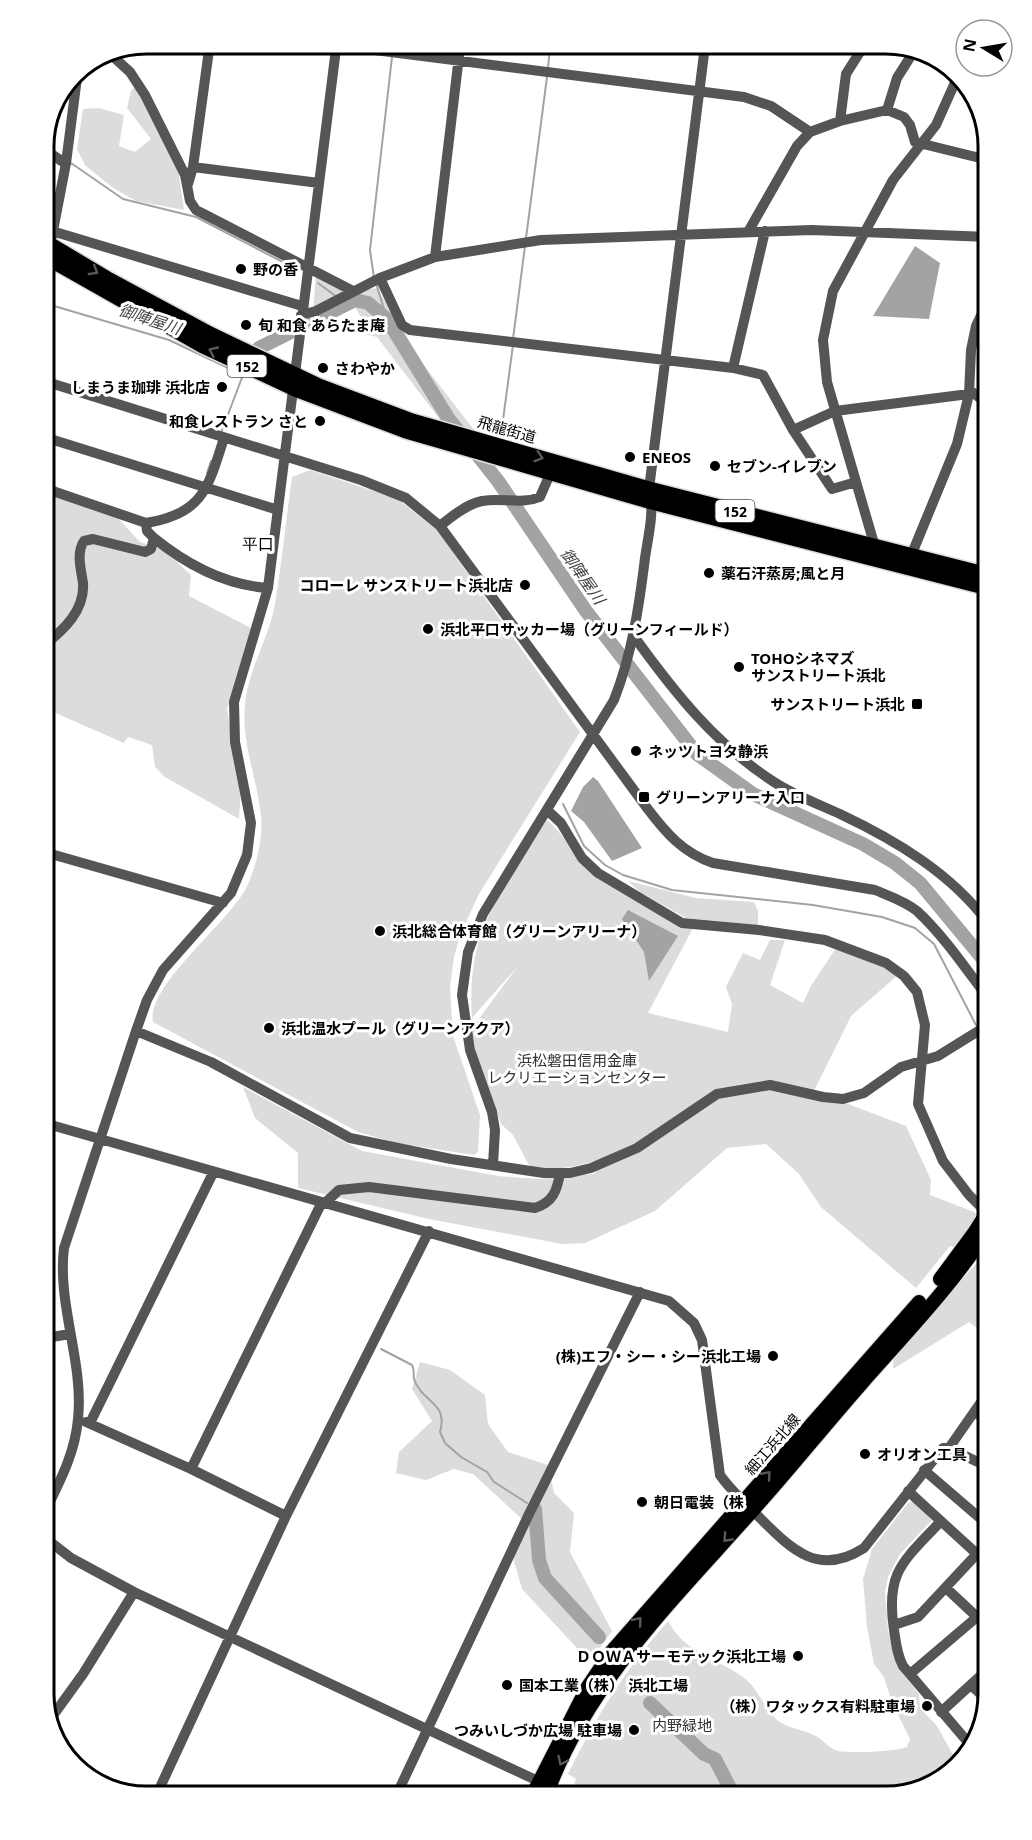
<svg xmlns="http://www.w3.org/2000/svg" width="1032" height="1840" font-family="'Noto Sans','Noto Sans JP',sans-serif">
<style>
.green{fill:#dcdcdc}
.water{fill:#a3a3a3}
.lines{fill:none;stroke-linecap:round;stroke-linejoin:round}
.stream{stroke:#a3a3a3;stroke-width:2}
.river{stroke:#a3a3a3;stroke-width:14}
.major-casing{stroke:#dbdbdb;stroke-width:16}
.highway-casing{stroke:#dbdbdb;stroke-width:18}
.minor{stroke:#555;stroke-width:10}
.major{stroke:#000;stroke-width:14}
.highway{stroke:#000;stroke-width:15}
.major-bridge-casing{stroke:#dbdbdb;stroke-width:16;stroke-linecap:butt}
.major-bridge{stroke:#000;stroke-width:14}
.oneway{stroke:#595959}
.poi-dot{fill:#000;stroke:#fff;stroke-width:2}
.labels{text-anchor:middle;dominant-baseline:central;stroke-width:6;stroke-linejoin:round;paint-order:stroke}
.shield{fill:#fff;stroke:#4c4c4c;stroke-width:1.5}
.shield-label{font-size:14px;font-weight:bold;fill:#000}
.poi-label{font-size:15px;font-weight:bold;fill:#000;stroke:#fff;text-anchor:start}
.street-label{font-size:15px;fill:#000;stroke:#fff}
.park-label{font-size:15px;fill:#333;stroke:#fff}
.water-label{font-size:16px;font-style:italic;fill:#444;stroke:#fff}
.neighbourhood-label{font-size:16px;fill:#000;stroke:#fff}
.rim{fill:none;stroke:#000;stroke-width:3}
</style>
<rect width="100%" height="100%" fill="#fff"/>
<path class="green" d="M136,85L178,169L184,210L136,201L113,188L85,165L77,149L83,109L99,108L124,115L119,146L135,152L151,139L127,108L131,91Z
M316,274L353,291L377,288L426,368L474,430L441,421L377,337L360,333L362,319L354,305L313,310Z
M310,470L398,499L437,530L580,732L479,894L461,933L454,957L450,987L453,1036L480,1115L478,1152L474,1155L396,1143L358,1132L153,1022C146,984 234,920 249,882C257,862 263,838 261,816C257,777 241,743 245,704C248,670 269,638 275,604C282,562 286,519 292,477Z
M44,491L115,515L140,542L163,549L191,575L189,596L251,628L227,709L241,788L239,819L165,777L155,767L152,745L128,737L124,743L44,708Z
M547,820C569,838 572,859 595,875C625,896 661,911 693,928L648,1013L728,1032L732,1004L726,987L743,953L760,960L770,940H785L770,985L803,1003L811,986L836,948L899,974L851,1016L814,1091L906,1126L931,1180L930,1195L974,1212L988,1224V1337L969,1322L893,1369L894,1355L983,1256L950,1246L916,1288L821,1207L799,1174L766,1144L727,1148L655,1211L585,1243L562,1244L429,1219L298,1188V1153L255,1118L243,1087L362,1151L498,1176L539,1179L594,1174L610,1156C583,1165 559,1172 530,1167L513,1135L501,1124L476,1052L472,1028L518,966L472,1018C470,993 472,965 479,940C489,905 527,852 547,820Z
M628,881L696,898L754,902L758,911V925L686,918L640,892Z
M420,1362L450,1370L485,1395L488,1424L508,1452L548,1465L554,1493L574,1513L570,1552L612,1631L590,1662L522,1589L512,1554L524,1521L473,1474L454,1469L426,1480L396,1473L399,1452L432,1421L412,1389Z
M913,1501L932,1520L900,1554L888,1577L885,1592L888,1630L893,1653L904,1675L919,1694L920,1708L937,1726L952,1753L960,1760L925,1789L886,1796H592L574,1784L576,1779L568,1774C595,1718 627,1667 668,1621C683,1651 716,1658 743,1677C758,1688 763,1707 777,1720C787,1728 804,1730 816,1736C823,1740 830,1749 838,1751C854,1753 893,1752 907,1747L910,1739L892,1703L884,1677L874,1664L867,1627L863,1579L872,1549L908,1503Z"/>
<path class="water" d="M915,246L940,263L929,319L873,316Z
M593,777L598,781L642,848L612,861L584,822L571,811L583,787Z
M628,910L678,936L649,981L644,952L622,919Z"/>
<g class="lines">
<path class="stream" d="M548,68L550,47
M71,163L123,199L196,217L296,269
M526,238L547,77
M374,278L370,250L392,57
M318,283L337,297
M376,283L387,319
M44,303L169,340L243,375L221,433
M513,339L525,246
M501,435L513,345
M489,472L491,465
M207,473L211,461
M563,804L584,846L605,865L623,875L672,890L813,905L882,917L915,928L934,944L976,1025
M980,1037L988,1059
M381,1349L412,1365C415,1371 413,1374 414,1379C421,1402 449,1402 440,1432L445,1443L461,1457L487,1472L494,1482L527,1503"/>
<path class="river" d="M259,348L355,300L368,303L387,319L448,418L498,481L586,611L697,754L753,794L863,844L895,863L920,883L988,965
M535,1509L539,1560L545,1578L599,1637
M650,1703L704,1754L715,1759L734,1796"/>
<defs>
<path id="major" d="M940,1279L974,1233
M532,1796L587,1688L612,1651L919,1302
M546,1796C586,1684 675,1598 752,1511C789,1470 824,1426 861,1384C905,1334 953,1285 988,1229"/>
<path id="highway" d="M44,241L106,278L210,334L319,386L412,421L649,489L988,575
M44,256L203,346L295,389L406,431L652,502L988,588"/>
</defs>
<use href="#major" class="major-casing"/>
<use href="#highway" class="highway-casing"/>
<path class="minor" d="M367,49L744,97L771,106L810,132
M107,51L130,72L145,95L185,175L190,201L196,210L353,291
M887,110L897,78L914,51
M840,121L846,74L865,44
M44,149L66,164
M193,167L319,183
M188,184L193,167L209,50
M52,231L302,306
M748,232L797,146L810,132L840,121L887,110L904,117L910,125L915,142L988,160
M52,236L66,163L78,70
M988,254L983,218L988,182
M435,257L460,48
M44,275L48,254
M380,278L402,325L410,330L733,368L763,375L793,430L832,489L856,482
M301,315L316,311L380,278L435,257L541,240L812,230L988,237
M733,368L765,231
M44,381L361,480L406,498L440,526L647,808C666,833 683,853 713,863L875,890C889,896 905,901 917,911C944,936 966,969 988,998
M970,390L988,405
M793,430L835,411L969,394
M44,437L278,510
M146,523C203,514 208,488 224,438
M440,526C452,516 467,504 482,501C502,497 521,505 540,497L550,474
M154,538C186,564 226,585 268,588
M875,547L827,382L823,340L833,291L893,180L936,125L957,78
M911,556L957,444L969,394L971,350L976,326L988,301
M984,574L988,550
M633,635C674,692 715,744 774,782C794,795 818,804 840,814C895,840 951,873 988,923
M44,645C64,630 85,610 83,583C81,569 76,553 84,541L93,539L145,552L151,549L154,538L147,531L146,523L44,488
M547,810L561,823L582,858L598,873L682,923L759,930L825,940L886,963L904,976L917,992L925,1025L918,1104L943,1161L969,1195L988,1214
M44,852L223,903
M136,1031L147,1000L163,970L231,893L247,855L251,823L235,742L234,702L268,588L336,49
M44,1123L669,1301L694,1323L702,1340L720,1475C732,1492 746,1504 761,1519C792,1550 819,1577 864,1548L943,1448H949L988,1467
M493,1165L495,1130L492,1112L470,1050L462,995L468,952L483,914L614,700C632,654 639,607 645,558C648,536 655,512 649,489L705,46
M326,1202L339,1190L369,1187L535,1208C553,1202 557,1191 560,1173
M44,1334L52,1337L70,1334
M974,1413L988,1418
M86,1422L191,1469L286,1516
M90,1423L213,1173
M949,1448L988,1392
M191,1469L322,1202
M924,1470L988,1525
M908,1491L977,1554
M44,1514C59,1483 75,1454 78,1419C84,1362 57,1305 64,1248L136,1031L211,1062L350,1138L451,1159L544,1173H570L591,1168L637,1148L717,1094L770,1085L823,1097L843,1099L864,1093L901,1067L938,1056L988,1025
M941,1521C904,1561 885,1571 894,1630C896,1643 897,1655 903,1666L972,1747
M44,1537L71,1558L134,1592L538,1781
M894,1625L918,1617L988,1542
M910,1674L977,1617L946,1588
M971,1685L988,1701
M941,1712L988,1669
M49,1721L83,1674L134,1592
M156,1796L286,1516L429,1231
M396,1796L529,1514L640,1292"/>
<use href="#major" class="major"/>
<use href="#highway" class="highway"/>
<defs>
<path id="major-bridge" d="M974,1233L988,1211"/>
</defs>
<use href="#major-bridge" class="major-bridge-casing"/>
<use href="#major-bridge" class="major-bridge"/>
</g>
<defs><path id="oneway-chevron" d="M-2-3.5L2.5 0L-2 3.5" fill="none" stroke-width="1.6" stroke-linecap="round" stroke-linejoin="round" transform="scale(1.5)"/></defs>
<g class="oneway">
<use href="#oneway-chevron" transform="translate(94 271) rotate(31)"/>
<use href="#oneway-chevron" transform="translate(213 351) rotate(-155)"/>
<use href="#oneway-chevron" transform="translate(539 457) rotate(17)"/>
<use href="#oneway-chevron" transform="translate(767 1475) rotate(-49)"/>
<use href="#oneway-chevron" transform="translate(727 1538) rotate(133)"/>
<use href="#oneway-chevron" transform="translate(638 1621) rotate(-50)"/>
<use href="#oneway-chevron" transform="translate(562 1761) rotate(116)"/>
</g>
<g class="poi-dot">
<circle cx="241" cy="269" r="6"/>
<circle cx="246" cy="325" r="6"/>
<circle cx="323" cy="368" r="6"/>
<circle cx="222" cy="387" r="6"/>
<circle cx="320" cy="421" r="6"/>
<circle cx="630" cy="457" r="6"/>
<circle cx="715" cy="466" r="6"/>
<circle cx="709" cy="573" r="6"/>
<circle cx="525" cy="585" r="6"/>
<circle cx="428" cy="629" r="6"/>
<circle cx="739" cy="667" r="6"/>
<rect x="911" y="698" width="12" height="12" rx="3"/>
<circle cx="636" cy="751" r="6"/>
<rect x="638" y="791" width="12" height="12" rx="3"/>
<circle cx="380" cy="931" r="6"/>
<circle cx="269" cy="1028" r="6"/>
<circle cx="773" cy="1356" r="6"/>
<circle cx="865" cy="1454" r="6"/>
<circle cx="642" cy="1502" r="6"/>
<circle cx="798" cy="1656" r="6"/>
<circle cx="507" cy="1685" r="6"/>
<circle cx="927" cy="1706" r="6"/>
<circle cx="634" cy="1730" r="6"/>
</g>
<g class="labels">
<g class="shield">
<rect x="227.5" y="355" width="39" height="22" rx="4.5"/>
<rect x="715.5" y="500" width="39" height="22" rx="4.5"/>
</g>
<g class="shield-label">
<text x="247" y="366">152</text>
<text x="735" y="511">152</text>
</g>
<g class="poi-label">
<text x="253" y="269">野の香</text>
<text x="258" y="325">旬 和食 あらたま庵</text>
<text x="335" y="368">さわやか</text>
<text x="210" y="387" text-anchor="end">しまうま珈琲 浜北店</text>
<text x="308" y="421" text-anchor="end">和食レストラン さと</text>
<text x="642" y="457">ENEOS</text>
<text x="727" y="466">セブン-イレブン</text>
<text x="721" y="573">薬石汗蒸房;風と月</text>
<text x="513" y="585" text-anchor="end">コローレ サンストリート浜北店</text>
<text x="440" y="629">浜北平口サッカー場（グリーンフィールド）</text>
<text x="751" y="658">TOHOシネマズ<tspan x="751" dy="17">サンストリート浜北</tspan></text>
<text x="905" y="704" text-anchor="end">サンストリート浜北</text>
<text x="648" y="751">ネッツトヨタ静浜</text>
<text x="656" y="797">グリーンアリーナ入口</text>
<text x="392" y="931">浜北総合体育館（グリーンアリーナ）</text>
<text x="281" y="1028">浜北温水プール（グリーンアクア）</text>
<text x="761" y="1356" text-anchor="end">(株)エフ・シー・シー浜北工場</text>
<text x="877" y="1454">オリオン工具</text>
<text x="654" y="1502">朝日電装（株</text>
<text x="786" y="1656" text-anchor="end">ＤＯＷＡサーモテック浜北工場</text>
<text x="519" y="1685">国本工業（株） 浜北工場</text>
<text x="915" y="1706" text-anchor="end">（株）ワタックス有料駐車場</text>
<text x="622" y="1730" text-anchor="end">つみいしづか広場 駐車場</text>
</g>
<g class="street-label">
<text transform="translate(507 429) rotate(16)">飛龍街道</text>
<text transform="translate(772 1444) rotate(-49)">細江浜北線</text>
</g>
<g class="park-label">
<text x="577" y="1060">浜松磐田信用金庫<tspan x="577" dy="17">レクリエーションセンター</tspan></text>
<text x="682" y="1725">内野緑地</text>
</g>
<g class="water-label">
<text transform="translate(150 319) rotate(18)">御陣屋川</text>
<text transform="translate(583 576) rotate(55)">御陣屋川</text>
</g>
<g class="neighbourhood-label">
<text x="258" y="544">平口</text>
</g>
</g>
<path d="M0 0H1032V1840H0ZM146 54H886A92 92 0 0 1 978 146V1694A92 92 0 0 1 886 1786H146A92 92 0 0 1 54 1694V146A92 92 0 0 1 146 54Z" fill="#fff" fill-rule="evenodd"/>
<path class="rim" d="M146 54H886A92 92 0 0 1 978 146V1694A92 92 0 0 1 886 1786H146A92 92 0 0 1 54 1694V146A92 92 0 0 1 146 54Z"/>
<g transform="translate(984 48) rotate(281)"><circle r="28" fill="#ffffff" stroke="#999999" stroke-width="1.5"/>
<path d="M0-4.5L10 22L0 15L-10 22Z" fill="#000000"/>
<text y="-9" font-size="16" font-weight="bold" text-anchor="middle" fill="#000000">N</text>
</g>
</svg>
